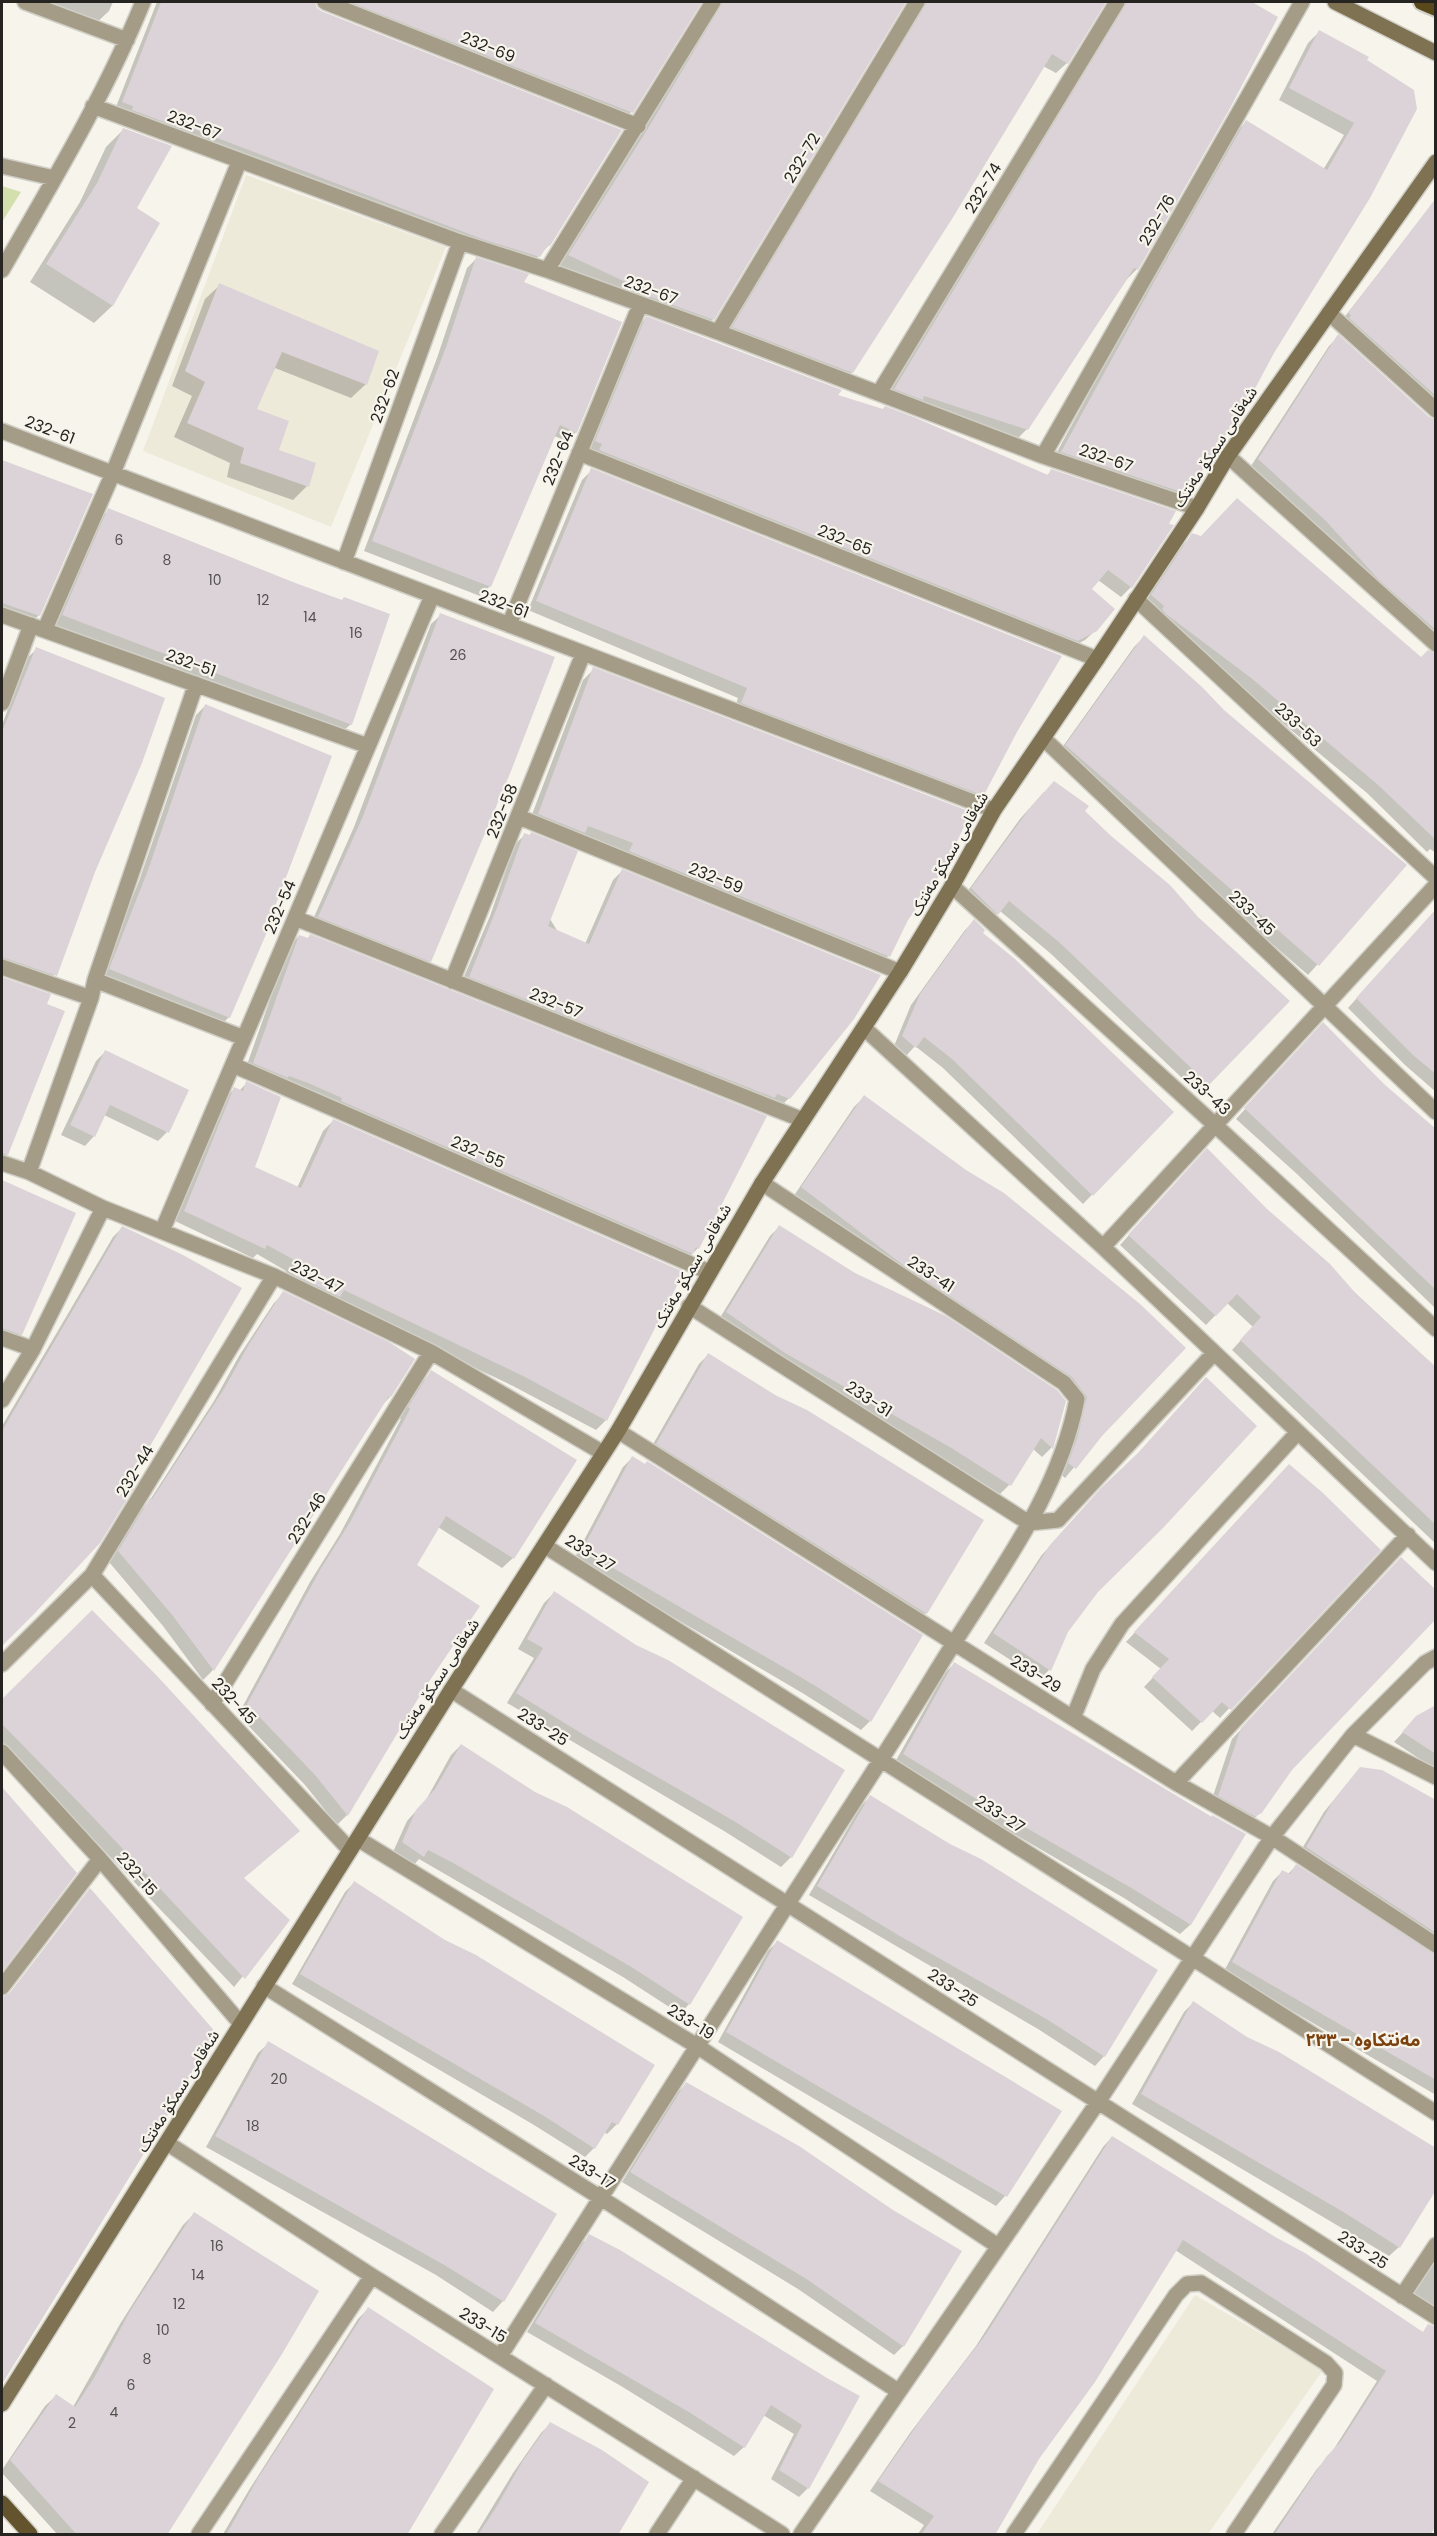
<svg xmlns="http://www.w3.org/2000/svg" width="1437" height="2536" font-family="Poppins,'Noto Sans Arabic',sans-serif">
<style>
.built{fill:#eeeada}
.green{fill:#d3dfac}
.shadow{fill:#0003}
.building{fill:#dcd3d8}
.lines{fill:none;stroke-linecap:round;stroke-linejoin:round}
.minor-casing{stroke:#d0cfc7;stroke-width:18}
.secondary-casing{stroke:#d0cfc7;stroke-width:18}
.primary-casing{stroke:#d0cfc7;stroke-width:18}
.trunk-casing{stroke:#d0cfc7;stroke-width:20}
.minor{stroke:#a49c87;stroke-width:15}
.secondary{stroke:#7e7253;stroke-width:15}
.primary{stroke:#64542d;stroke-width:15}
.trunk{stroke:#58481a;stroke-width:16}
.labels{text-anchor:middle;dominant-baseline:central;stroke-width:4.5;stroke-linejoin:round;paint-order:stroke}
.number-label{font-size:14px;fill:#53504f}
.street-label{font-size:16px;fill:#252421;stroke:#f6f4eb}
.neighbourhood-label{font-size:18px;font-weight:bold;fill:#7b410f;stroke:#f6f4eb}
</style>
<rect width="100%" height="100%" fill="#f6f4eb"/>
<path class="built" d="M246,175L446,247L331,527L143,451Z
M1195,2295L1323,2370L1208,2534H1037Z"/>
<path class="green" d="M2,186L21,192L2,222Z"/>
<path class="shadow" d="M37,2H113L109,11L94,25Z
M157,2H279L371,32L549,245L529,266L114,112Z
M332,2H1249L1276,18L1137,269L1127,279L1027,429L1016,440L885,399L1116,19L1111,3H1103L1067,63L1056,73L1043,66L852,372L841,383L723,338L912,4L903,3L713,319L702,330L640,304L559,265L711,19L713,13L708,4L699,3L631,112L621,123Z
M1319,32L1413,91L1185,493L1174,505L1051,463L1144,292L1235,133L1246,122L1323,170L1344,135L1279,100L1308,43Z
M124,129L135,208L158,223L112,306L94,323L30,282L80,202L106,147Z
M1432,205L1436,208V402L1339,324Z
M476,259L521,283L576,432L567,441L554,436L490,586L480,596L364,551L437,358L467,268Z
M220,285L366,384L351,398L275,368L255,410L277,451L307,486L293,500L227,477L230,463L174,437L192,396L172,386L205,299Z
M646,318L836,396L1046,476L1052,471L1167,524L1131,587L1121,597L1098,580L1090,589L1096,630L1085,640L1067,650L586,451L636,328Z
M1338,337L1436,431V651L1249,469L1329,346Z
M2,462L91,495L39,615L26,628L2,620Z
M592,470L1016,731L984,793L974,802L733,713L738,698L528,610L582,480Z
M109,510L351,724L341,733L53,624L99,519Z
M1193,535L1421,659L1436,655V853L1430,849L1427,852L1367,793L1142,606L1183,545Z
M441,615L430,961L420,970L310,926L354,827L431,624Z
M1144,637L1223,711L1405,866L1308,975L1056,756L1134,647Z
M37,649L94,872L57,972L48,981L2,965V725L27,658Z
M594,669L906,919L888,956L878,967L528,825L583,680Z
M205,706L229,1017L219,1027L101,978L139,881L196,715Z
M1044,792L1083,811L1288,1001L1199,1094L1050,953L1000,911L987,923L962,899L1020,819Z
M525,835L550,919L558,932L585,944L613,880L622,871L789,1098L779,1108L460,986L490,916L515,844Z
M1436,910V1092L1405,1065L1348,1008Z
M974,921L981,933L1172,1112L1083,1204L943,1068L915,1046L906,1056L894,1046L911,1005L965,930Z
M299,936L698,1248L689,1257L244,1073L289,946Z
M2,982L19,985L7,1154L2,1160Z
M1314,1033L1383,1085L1436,1131V1309L1297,1174L1236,1119Z
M105,1052L167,1132L158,1141L104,1115L94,1136L85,1146L61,1135L96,1061Z
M247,1083L253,1168L297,1188L323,1131L333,1121L606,1420L596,1430L513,1386L334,1301L285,1275L286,1271L257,1254L253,1258L175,1221L224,1099L234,1089L239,1091Z
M864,1097L1139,1305L1101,1435L1065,1478L1060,1473L1078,1408L1062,1386L793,1197L854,1107Z
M1198,1159L1266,1210L1436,1368V1544L1232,1350L1253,1327L1227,1303L1206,1325L1120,1245Z
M2,1182L74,1214L21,1334L11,1343L2,1341Z
M779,1227L1065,1402L1051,1448L1042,1457L1032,1448L1009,1485L1000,1494L943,1458L775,1362L718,1321L770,1236Z
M122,1228L33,1613L2,1644V1426L113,1237Z
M284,1293L390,1397L381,1406L212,1671L203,1680L163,1626L109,1562L141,1510L148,1503L214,1401L239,1356L274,1303Z
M708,1355L982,1520L926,1613L916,1623L648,1453L699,1364Z
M432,1372L575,1461L513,1558L502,1568L438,1527L415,1565L420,1692L347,1815L337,1825L305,1785L238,1715L310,1582L340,1534L401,1419L399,1418L422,1382Z
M632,1458L870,1721L861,1730L804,1694L574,1559L623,1467Z
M1132,1461L1096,1592L1067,1631L1049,1670L1040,1679L984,1643L1041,1556L1092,1499Z
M1280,1475L1379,1550L1220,1718L1212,1711L1192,1731L1144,1687L1161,1669L1126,1642Z
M1392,1568L1291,1769L1260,1813L1250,1822L1210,1805L1232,1739Z
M554,1593L791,1857L781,1867L724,1831L507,1703L534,1658L518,1649L544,1603Z
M92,1612L243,1879L288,1921L234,1987L2,1743V1701Z
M954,1664L1211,1818L1212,1816L1244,1834L1190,1925L1180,1934L1124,1898L894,1764L945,1673Z
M1436,1705V1764L1432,1767L1394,1742L1417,1717Z
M461,1745L689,2004L680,2014L623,1977L419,1859L413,1866L393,1852L407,1821L426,1800L451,1755Z
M1351,1779L1436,1804V1952L1297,1857L1324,1812Z
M2,1790L75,1873L2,1950Z
M870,1797L1104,2056L1095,2066L1038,2029L809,1895L861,1806Z
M1296,1866L1436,1956V2095L1224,1971L1273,1881L1282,1872L1287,1875Z
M354,1883L445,1941L652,2066L617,2124L607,2134L604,2132L594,2148L585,2157L534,2125L292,1984L345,1892Z
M90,1890L195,2065L171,2107L2,2382V1997L6,1998Z
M777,1942L1060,2112L1005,2196L996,2206L718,2042L768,1951Z
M1193,2003L1436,2187L1399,2247L1389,2256L1132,2104L1184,2012Z
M269,2043L555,2215L503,2301L493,2312L436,2275L206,2147L258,2053Z
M686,2084L892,2211L903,2346L894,2355L798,2289L622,2182L677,2093Z
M1112,2137L1398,2319L1428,2534H1272L1317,2469L1332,2452L1377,2381L1175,2250L1038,2459L992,2534H918L924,2525L870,2491L910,2433L976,2346L1103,2147Z
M194,2214L166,2534H57L2,2473V2470L45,2406L56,2396L73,2407L120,2324L183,2225Z
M590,2236L826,2379L808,2488L799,2497L771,2479L794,2434L763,2415L744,2447L734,2456L621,2386L527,2332L580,2245Z
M1436,2259V2315L1411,2298Z
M368,2309L405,2534H223L249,2490L358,2319Z
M550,2424L614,2534H476L513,2473L541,2433Z"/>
<path class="building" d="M161,2H315L317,8L321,11L622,130L550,246L548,245L540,257L482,239L183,125L181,128L132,110L133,106L122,102Z
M350,2H702L633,113Z
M723,2H906L714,320L648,296L649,293L568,255L647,130Z
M927,2H1106L1068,64L1052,54L952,219L853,373L732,327Z
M1127,2H1252L1278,17L1229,110L1138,270L1134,268L1028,430L924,396L923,400L894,389Z
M1319,30L1369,57L1367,60L1414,90L1417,109L1370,198L1274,353L1251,396L1187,494L1061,452L1155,280L1246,120L1327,170L1354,123L1289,88Z
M123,128L172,146L137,208L160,223L113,306L46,264L97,183Z
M1436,198V396L1349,318L1351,315L1348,313Z
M476,257L529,274L524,282L622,322L577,433L560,425L491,587L372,541L446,347Z
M219,283L379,351L367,385L282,352L257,409L289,421L279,450L316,463L309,487L240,463L244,448L187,423L205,382L185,371Z
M646,316L842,390L838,395L883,409L885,406L916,418L1048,475L1051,469L1176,511L1169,524L1174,525L1132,588L1108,570L1092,589L1115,609L1097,631L1078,641L599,450L602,444L595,441Z
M1338,334L1429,417L1436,420V630L1379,580L1326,521L1258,459Z
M2,460L93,494L40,616L2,603Z
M591,468L1062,656L1017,732L985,793L981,791L979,794L741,703L747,688L536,601Z
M1237,498L1421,657L1428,650L1436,654V840L1377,784L1251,678L1166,614L1162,609L1164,606L1151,595L1192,533L1201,536Z
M108,508L298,584L342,600L344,597L390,614L352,725L62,615Z
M440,613L555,657L511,771L431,962L318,917L363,816Z
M1144,635L1202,687L1224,710L1407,865L1319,966L1065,745Z
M36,647L165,698L142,763L95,872L57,976L2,957V732Z
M593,667L971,812L944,869L908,920L890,957L629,851L633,843L588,826L585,833L538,814Z
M205,704L332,756L268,925H270L230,1018L109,969L148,870Z
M1054,781L1089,806L1085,811L1110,835L1170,885L1198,917L1290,1001L1209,1085L1060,943L1009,901L998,915L971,888L1030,808Z
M531,832L578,851L548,926L589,944L622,869L881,975L854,1019L790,1099L777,1094L775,1098L469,977L498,905L524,833L530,835Z
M1436,909V1074L1414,1056L1356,998Z
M974,919L985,930L983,933L1015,959L1174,1112L1093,1196L952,1059L924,1037L916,1048L902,1036L920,994Z
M310,934L767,1116L699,1249L696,1247L693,1254L341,1101L342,1098L308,1083L289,1076L288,1078L253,1063L299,935L308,938Z
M2,977L51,994L47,1004L65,1011L8,1155L2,1153Z
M1323,1022L1384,1084L1436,1129V1290L1244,1108Z
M105,1050L189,1090L169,1133L110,1105L95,1137L70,1125Z
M246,1081L281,1097L255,1167L301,1188L333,1119L684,1272L607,1421L523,1376L344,1290L340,1297L294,1275L299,1267L294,1264L296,1261L267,1245L265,1249L184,1211L234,1087L243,1091Z
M864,1095L966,1170L1004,1193L1140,1304L1186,1348L1102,1436L1076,1469L1068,1463L1077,1439L1087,1397L1072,1377L903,1265L801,1187Z
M1207,1148L1267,1209L1330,1264L1358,1296L1436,1367V1525L1240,1340L1261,1317L1237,1294L1216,1316L1128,1235Z
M2,1180L76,1213L22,1335L2,1328Z
M779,1225L855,1273L946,1316L1057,1390L1066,1401L1053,1449L1041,1438L1011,1486L953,1449L785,1353L726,1312Z
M122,1226L183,1255L242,1288L128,1484L134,1488L100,1543L34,1614L2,1646V1431Z
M283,1291L389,1342L415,1359L391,1397L389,1396L214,1671L173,1616L118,1551L150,1498L152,1499L224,1389L249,1344Z
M708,1353L775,1395L807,1410L984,1520L927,1614L656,1444Z
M431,1370L577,1460L514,1559L446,1516L417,1565L480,1606L422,1692L348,1816L315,1775L247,1704L320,1570L350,1522L410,1409L408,1407Z
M1206,1377L1257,1426L1164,1527L1098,1592L1068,1632L1051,1671L993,1633L1050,1545L1101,1488L1138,1453Z
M632,1456L645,1464L647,1461L923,1635L871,1722L814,1685L582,1550Z
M1289,1464L1323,1493L1381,1550L1231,1710L1222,1702L1202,1723L1152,1677L1169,1659L1134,1632Z
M1401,1557L1436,1590V1619L1292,1770L1261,1814L1259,1813L1256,1817L1218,1796L1241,1728Z
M554,1591L636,1645L668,1660L845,1770L792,1858L734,1821L584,1735L516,1693L543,1648L527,1639Z
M92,1610L159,1678L300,1831L244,1878L290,1920L245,1979L89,1813L2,1724V1699Z
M954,1662L1212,1817V1815L1246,1834L1191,1925L1133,1889L983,1803L903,1754Z
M1436,1705V1754L1402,1732L1416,1716Z
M461,1744L535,1792L567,1807L743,1917L690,2005L633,1968L455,1864L428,1850L424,1857L402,1842L416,1810L435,1789Z
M1360,1767L1382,1770L1436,1800V1933L1306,1847L1333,1801Z
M2,1787L77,1873L2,1972Z
M870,1795L950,1844L981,1859L1158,1970L1105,2057L1048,2020L898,1935L817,1886Z
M1296,1864L1436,1955V2080L1232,1962L1282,1870L1290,1874Z
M354,1881L445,1940L476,1955L655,2065L618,2125L612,2122L595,2149L544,2116L300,1974Z
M90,1888L218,2035L196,2065L172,2108L2,2384V1997L10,1993Z
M777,1940L1062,2111L1007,2197L726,2032Z
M1193,2001L1247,2037L1279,2052L1436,2148V2190L1400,2248L1345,2213L1141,2094Z
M268,2041L374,2103L557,2214L504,2302L446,2266L215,2136Z
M686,2082L799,2146L893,2210L962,2251L904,2347L808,2280L630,2172Z
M1112,2136L1277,2238L1305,2253L1423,2332L1428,2324L1436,2327V2526L1430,2535H1274L1326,2457L1341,2441L1386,2371L1183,2240L1095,2382L1039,2459L995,2535H921L934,2516L878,2481L919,2422L986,2334Z
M194,2212L319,2291L282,2354L167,2535H77L10,2460L56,2394L75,2407L94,2378L130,2311Z
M589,2234L620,2250L827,2378L860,2396L809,2489L779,2470L802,2425L771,2405L745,2448L687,2411L535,2323Z
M368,2307L494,2389L407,2535H226L258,2478Z
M550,2422L602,2450L649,2482L618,2535H478L497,2506L522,2462Z"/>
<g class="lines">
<defs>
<path id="minor" d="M25,2L127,40
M325,2L638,126
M93,106L460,242L547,270L718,332L1043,456L1197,508
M2,166L54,178
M2,270C52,183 105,95 143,2
M547,270L713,2
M1329,313L1436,410
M718,332L917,2
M879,393L1117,2
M2,431L994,810
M579,453L1097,659
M1043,456L1302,2
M1228,456L1436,644
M344,562L460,242
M1136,599L1436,878
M2,615L368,746
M509,625L640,305
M45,629L113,473L239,162
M2,703L31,625
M1044,739L1436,1112
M519,817L900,972
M952,886L1215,1125L1436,1329
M295,918L803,1120
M2,967L91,998
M95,980L244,1038
M452,981L583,654
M864,1028L1103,1247L1436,1563
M233,1065L709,1272
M2,1163L29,1172L103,1208L274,1276L431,1352L603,1453
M29,1172L91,998L95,980L196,684
M162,1231L432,596
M1103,1247L1436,885
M689,1306L1029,1523
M2,1338L33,1349
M2,1400L33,1349L103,1208
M618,1431L1176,1783L1272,1837L1436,1945
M1029,1523L1058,1520L1214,1353
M545,1546L1436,2113
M92,1575L350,1850
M2,1664L92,1575L274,1276
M451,1690L1436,2317
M212,1704L431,1352
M1073,1718L1093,1669L1122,1624L1298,1432
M1353,1735L1436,1777
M2,1752L100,1859L241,2024
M1176,1783L1408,1535
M358,1839L697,2046L998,2246
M264,1986L601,2198L898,2391
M2,1987L100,1859
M167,2143L372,2276L782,2534
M1402,2296L1436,2245
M500,2356C596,2206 691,2055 787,1905C837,1827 888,1751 936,1672C988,1585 1058,1501 1077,1399L1064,1383L762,1183
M199,2534L372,2276
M442,2534L546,2385
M657,2534L694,2478
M801,2534L1098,2102L1272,1837L1353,1735L1425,1663L1436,1657
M1014,2534L1176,2295L1187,2284L1201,2283L1326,2363L1335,2373L1334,2385L1234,2534"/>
<path id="secondary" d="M1335,2L1436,53
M2,2404L451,1690L618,1431L762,1183L900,972L952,886L994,810L1097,659L1197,508L1228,456L1436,162"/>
<path id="primary" d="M2,2503L30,2534"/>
<path id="trunk" d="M1422,2L1436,8"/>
</defs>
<use href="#minor" class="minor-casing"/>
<use href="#secondary" class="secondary-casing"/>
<use href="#primary" class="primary-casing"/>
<use href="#trunk" class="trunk-casing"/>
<use href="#minor" class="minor"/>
<use href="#secondary" class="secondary"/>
<use href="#primary" class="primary"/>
<use href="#trunk" class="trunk"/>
</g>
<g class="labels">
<g class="number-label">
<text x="119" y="540">6</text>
<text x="167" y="560">8</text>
<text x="215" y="580">10</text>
<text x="263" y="600">12</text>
<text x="310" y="617">14</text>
<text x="356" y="633">16</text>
<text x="458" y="655">26</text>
<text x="279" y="2079">20</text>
<text x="253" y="2126">18</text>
<text x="217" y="2246">16</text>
<text x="198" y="2275">14</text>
<text x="179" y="2304">12</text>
<text x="163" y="2330">10</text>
<text x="147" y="2359">8</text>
<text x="131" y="2385">6</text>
<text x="114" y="2412">4</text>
<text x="72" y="2423">2</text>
</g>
<g class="street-label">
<text transform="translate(488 47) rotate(22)">232-69</text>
<text transform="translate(194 125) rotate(21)">232-67</text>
<text transform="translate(802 158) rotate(-59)">232-72</text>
<text transform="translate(983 188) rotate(-59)">232-74</text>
<text transform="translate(1157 220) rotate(-60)">232-76</text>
<text transform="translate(651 290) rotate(20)">232-67</text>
<text transform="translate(385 396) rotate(-70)">232-62</text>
<text transform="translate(50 430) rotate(21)">232-61</text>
<text transform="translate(1215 447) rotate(-57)">شەقامی سمکۆ مەنتک</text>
<text transform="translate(558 458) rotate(-68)">232-64</text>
<text transform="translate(1106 458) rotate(19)">232-67</text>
<text transform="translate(845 540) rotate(22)">232-65</text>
<text transform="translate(504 604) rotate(21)">232-61</text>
<text transform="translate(191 663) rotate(20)">232-51</text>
<text transform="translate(1298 725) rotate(43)">233-53</text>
<text transform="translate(502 811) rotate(-68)">232-58</text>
<text transform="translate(949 854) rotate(-60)">شەقامی سمکۆ مەنتک</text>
<text transform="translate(716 878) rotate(22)">232-59</text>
<text transform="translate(280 907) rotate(-67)">232-54</text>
<text transform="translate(1252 913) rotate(44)">233-45</text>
<text transform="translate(556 1003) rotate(22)">232-57</text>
<text transform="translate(1207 1093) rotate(42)">233-43</text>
<text transform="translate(478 1152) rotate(24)">232-55</text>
<text transform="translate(692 1266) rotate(-60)">شەقامی سمکۆ مەنتک</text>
<text transform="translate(931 1274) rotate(33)">233-41</text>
<text transform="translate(317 1277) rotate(26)">232-47</text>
<text transform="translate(869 1399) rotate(33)">233-31</text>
<text transform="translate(135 1471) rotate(-59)">232-44</text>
<text transform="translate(307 1518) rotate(-58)">232-46</text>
<text transform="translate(590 1553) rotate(32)">233-27</text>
<text transform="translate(1036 1674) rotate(32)">233-29</text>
<text transform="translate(437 1679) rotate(-57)">شەقامی سمکۆ مەنتک</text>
<text transform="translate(234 1701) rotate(47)">232-45</text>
<text transform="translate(543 1727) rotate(32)">233-25</text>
<text transform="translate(1000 1814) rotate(33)">233-27</text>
<text transform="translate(137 1874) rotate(49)">232-15</text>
<text transform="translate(953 1988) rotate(33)">233-25</text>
<text transform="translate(691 2022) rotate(32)">233-19</text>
<text transform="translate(178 2091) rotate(-58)">شەقامی سمکۆ مەنتک</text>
<text transform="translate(592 2172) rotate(32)">233-17</text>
<text transform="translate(1363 2250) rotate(33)">233-25</text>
<text transform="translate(483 2325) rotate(32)">233-15</text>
</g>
<g class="neighbourhood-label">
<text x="1363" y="2039">مەنتکاوە - ٢٣٣</text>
</g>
</g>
<rect width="1437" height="2536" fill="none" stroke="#252421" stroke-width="6"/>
</svg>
